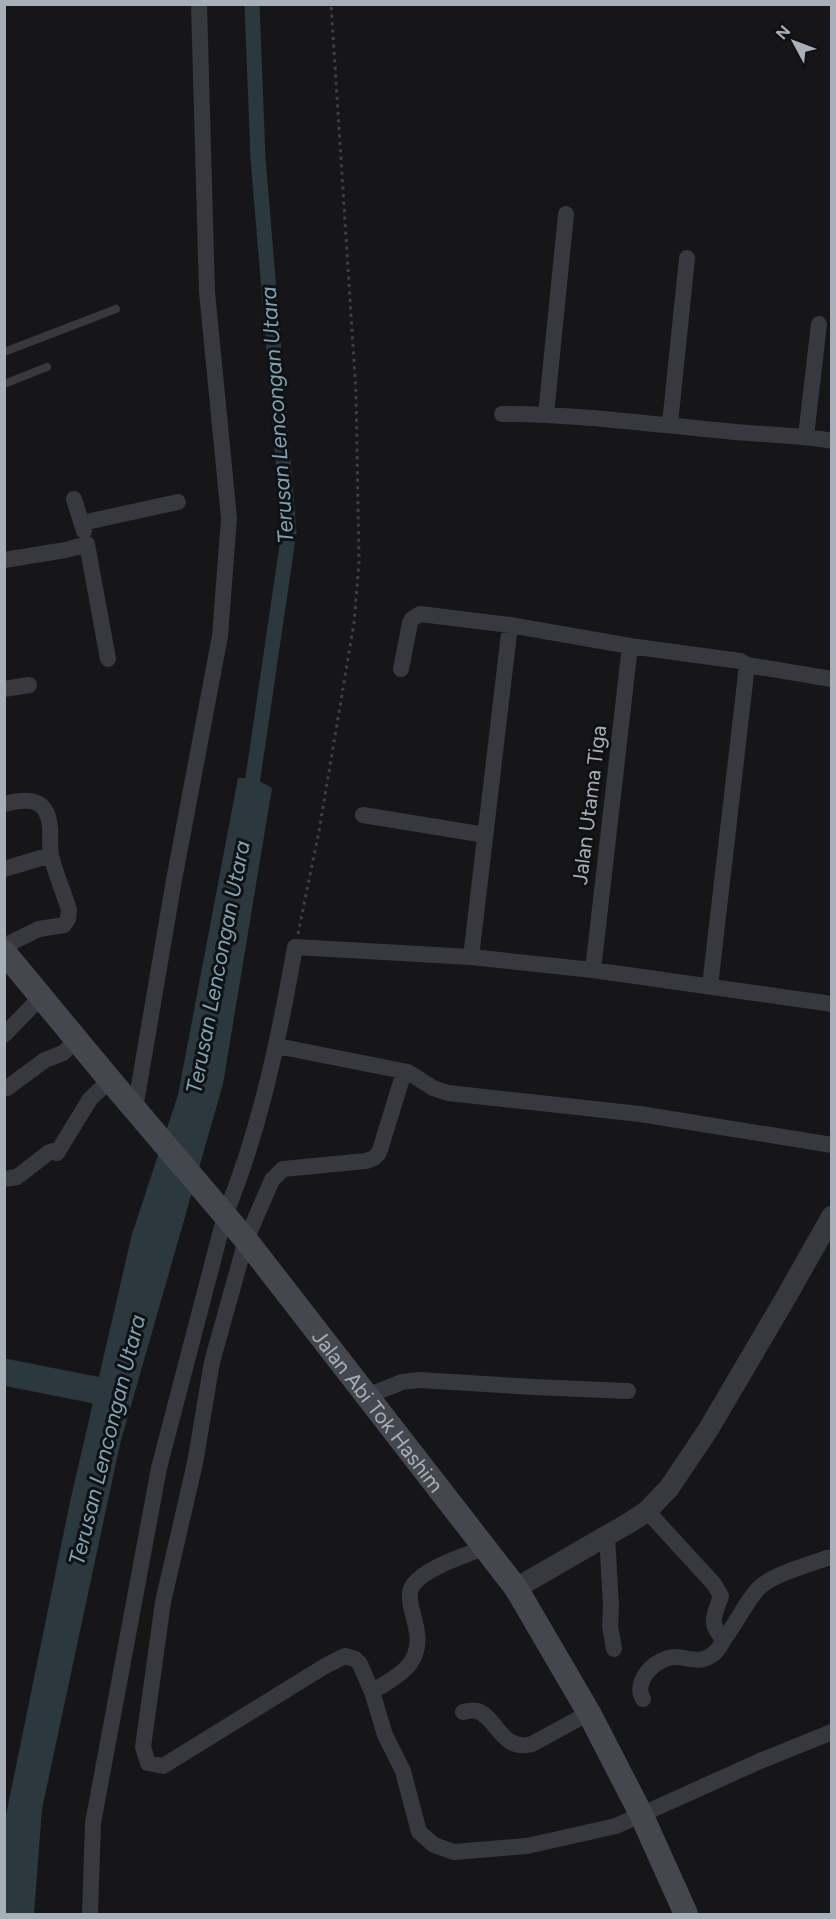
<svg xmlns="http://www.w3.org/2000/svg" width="836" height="1919" font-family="Figtree,sans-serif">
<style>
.water{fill:#2b383d}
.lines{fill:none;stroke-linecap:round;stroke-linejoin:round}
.canal{stroke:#2b383d;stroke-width:15}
.river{stroke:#2b383d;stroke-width:27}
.path{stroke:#3d4045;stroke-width:3;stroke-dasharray:3 4.5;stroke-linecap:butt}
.service{stroke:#37393e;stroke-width:8}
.minor{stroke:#37393e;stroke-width:16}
.tertiary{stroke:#37393e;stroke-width:21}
.secondary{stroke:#44484e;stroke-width:24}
.labels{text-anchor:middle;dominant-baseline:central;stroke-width:6;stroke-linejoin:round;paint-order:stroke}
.street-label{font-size:21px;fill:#a7b0b9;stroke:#111113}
.water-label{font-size:22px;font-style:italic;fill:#7ba5b7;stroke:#111113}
</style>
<rect width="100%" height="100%" fill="#161618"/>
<path class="water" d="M238,778H254L272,788L223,1084L120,1444L42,1809L34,1914H5V1820L70,1502L132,1234L178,1095Z"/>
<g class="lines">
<path class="canal" d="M250,798L289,532L258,158L252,4"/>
<path class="river" d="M4,1372L95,1390L115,1399"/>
<path class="path" d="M298,934L319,831L354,623L359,563L356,392L331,4"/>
<path class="service" d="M4,352L116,309
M4,384L47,367"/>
<path class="minor" d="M502,414C581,414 658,425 736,432C768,435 800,435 832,441
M546,414L566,214
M670,424L687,258
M806,436L819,324
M74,499L84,531
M82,523L178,502
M4,560L66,550L87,544L108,659
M747,665L832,679
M401,669L410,623L412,619L420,614L510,625L630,646L740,661L747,665L710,986
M4,689L29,685
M4,804C28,798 47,797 50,827C51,836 49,846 51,855C55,874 64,892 69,910L68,919L64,925L39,929L4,946
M363,815L485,835
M4,869L51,855
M471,957L510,625
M593,970L630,646
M4,1035L42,996
M277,1046L408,1072L433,1088L448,1093L640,1114L832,1145
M404,1072L379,1153L374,1158L366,1161L283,1169L272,1180L246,1240L212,1362L195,1463L163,1602L143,1747L148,1763L163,1766L325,1666L345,1656L355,1659L360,1664L372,1692L385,1735L403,1771L419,1832L434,1845L454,1852L527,1846L616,1826L760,1761L832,1732
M7,1088L45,1060L63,1053L77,1040
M135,1109L174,880L220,636L229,518L207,292L199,4
M4,1179L17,1177L48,1153L53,1151L57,1153L90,1099L110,1080
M367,1396L402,1382L419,1380L533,1387L628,1391
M607,1535L611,1607L610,1626L614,1649
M724,1639C736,1624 747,1600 759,1588C773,1574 808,1565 827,1558H832
M372,1692C384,1684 400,1676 409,1665C432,1635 400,1604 413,1585C426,1567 465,1556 486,1547
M643,1699C639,1692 640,1688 642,1681C647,1668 662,1657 676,1657C686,1657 694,1662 704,1659C715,1655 719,1649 724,1639C707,1624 715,1614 721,1596L714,1584L647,1511
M463,1712C467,1711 473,1710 477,1711C497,1717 501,1752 532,1744L589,1713
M90,1914L93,1823L159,1468L225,1215C260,1130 279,1038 295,947L471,957L593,970L832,1004"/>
<path class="tertiary" d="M516,1588L629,1523L647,1511L669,1488L708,1430L785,1299L832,1216"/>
<path class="secondary" id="s1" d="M4,952L110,1080L246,1240L516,1588L589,1713L641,1814L686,1914"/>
</g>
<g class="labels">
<g class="street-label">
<text transform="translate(589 805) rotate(-83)">Jalan Utama Tiga</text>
<text stroke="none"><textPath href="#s1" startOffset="592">Jalan Abi Tok Hashim</textPath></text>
</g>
<g class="water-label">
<text transform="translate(277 415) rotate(-94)">Terusan Lencongan Utara</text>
<text transform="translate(218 967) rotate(-79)">Terusan Lencongan Utara</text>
<text transform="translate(107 1440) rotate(-76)">Terusan Lencongan Utara</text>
</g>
</g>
<rect width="836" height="1919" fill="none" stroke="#a7b0b9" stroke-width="12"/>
<g transform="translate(794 42) rotate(311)" stroke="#111113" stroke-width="4.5" paint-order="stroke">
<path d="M0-4.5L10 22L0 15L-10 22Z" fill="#a7b0b9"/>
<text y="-9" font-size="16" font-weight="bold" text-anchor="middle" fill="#a7b0b9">N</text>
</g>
</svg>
